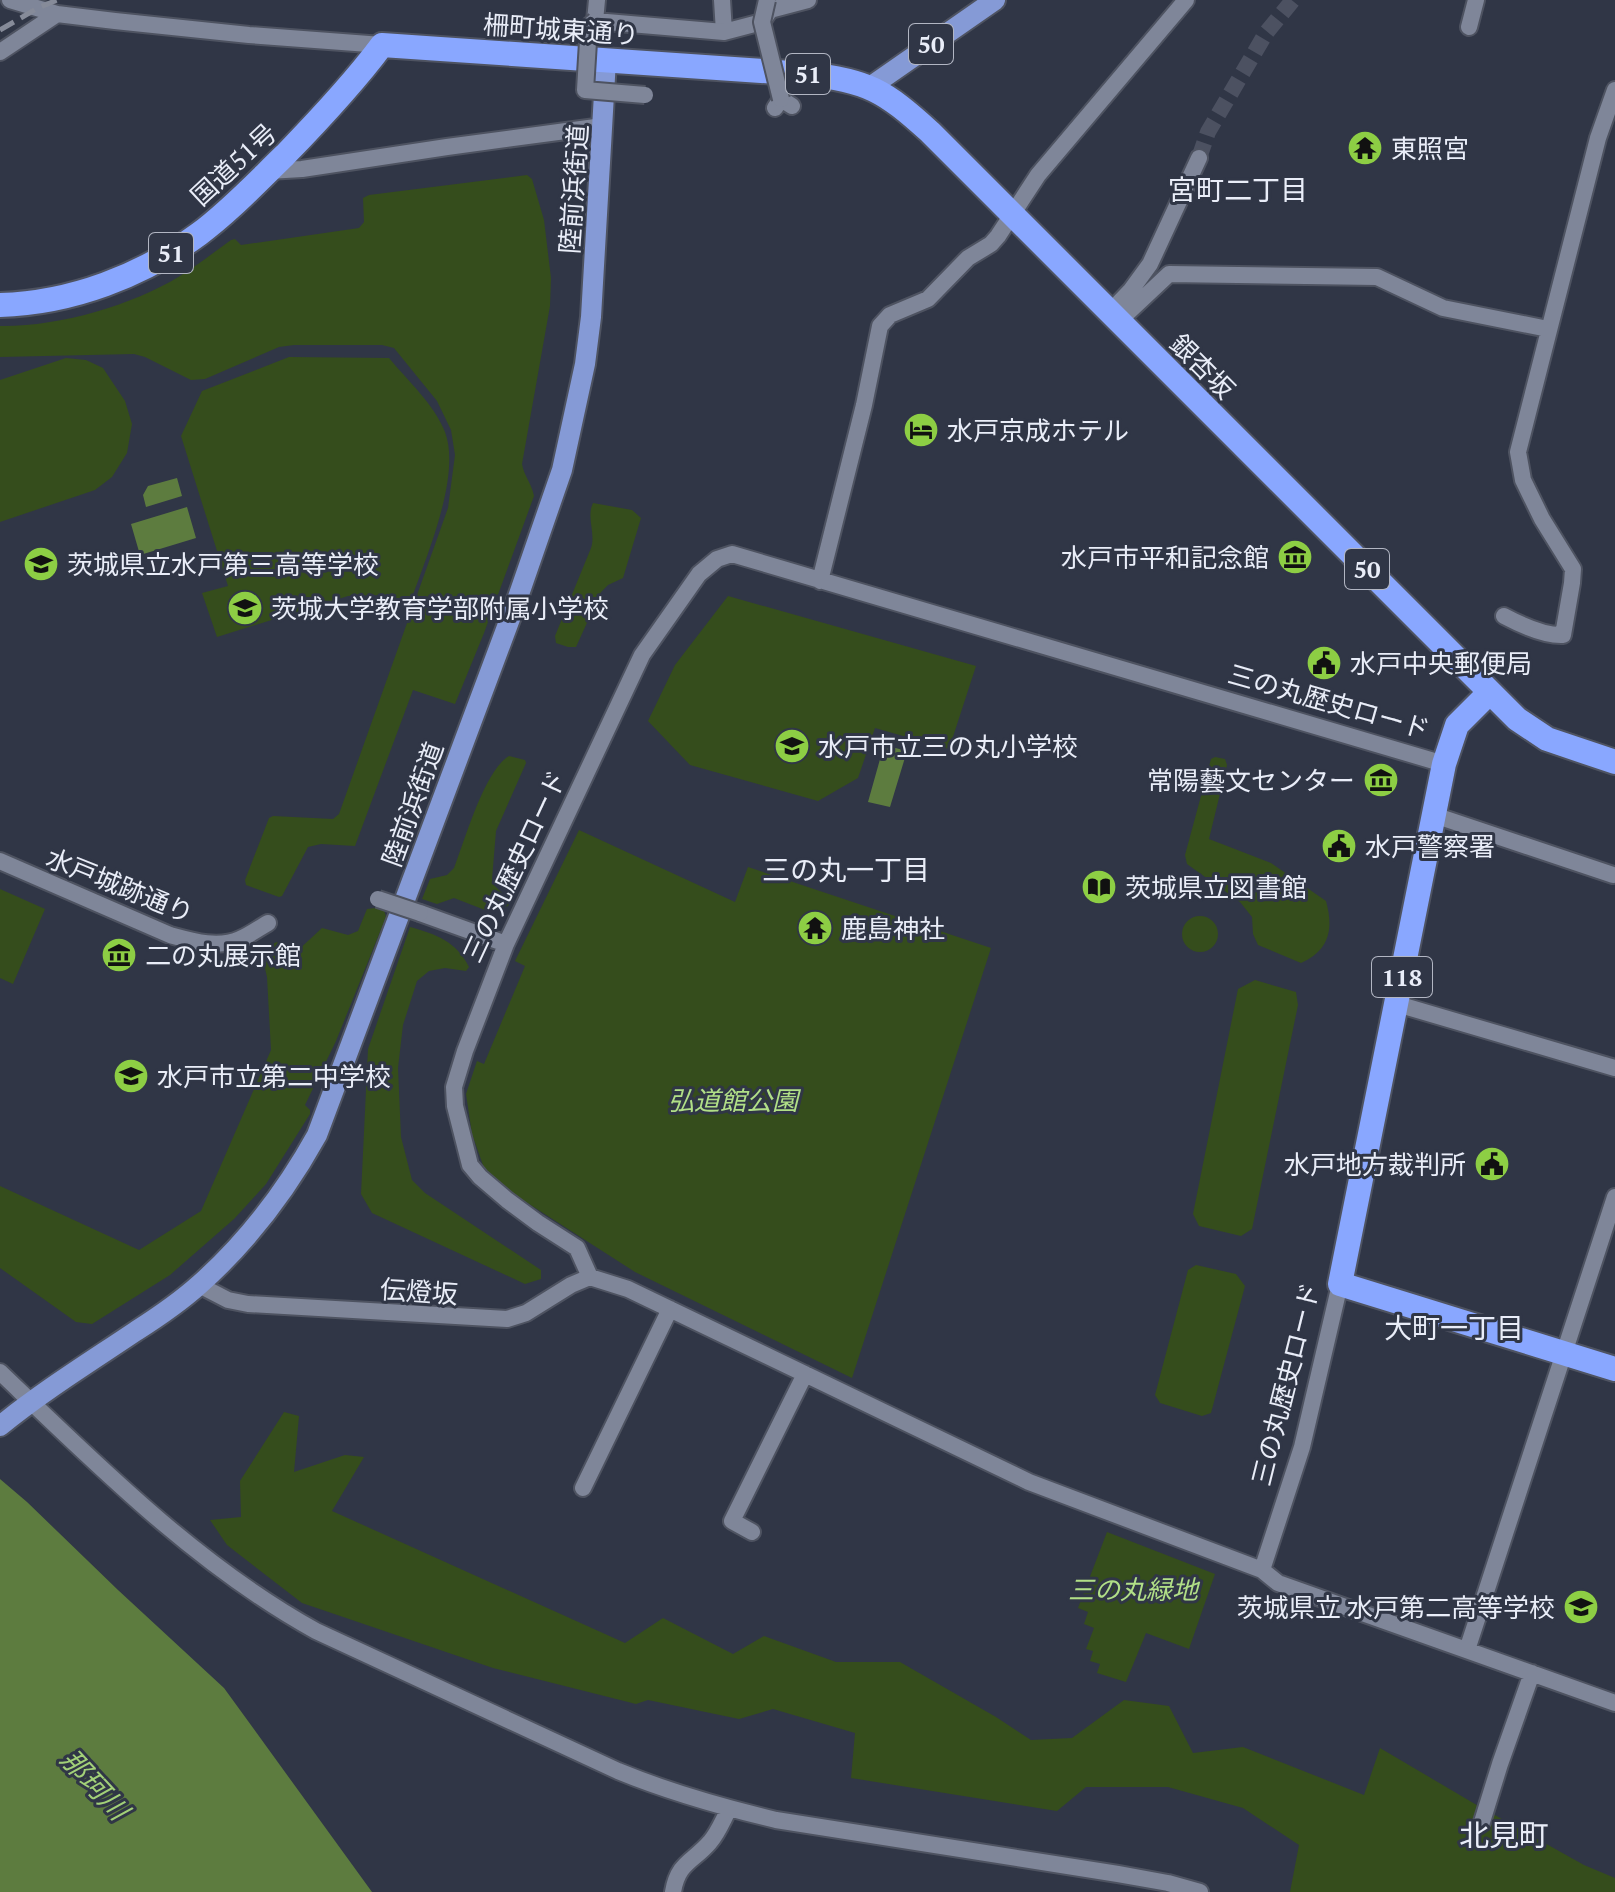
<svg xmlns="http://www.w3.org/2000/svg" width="1615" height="1892" font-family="'PT Serif','Noto Sans JP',serif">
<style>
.green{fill:#354d1c}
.water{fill:#5d7c3f}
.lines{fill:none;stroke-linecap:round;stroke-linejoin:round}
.minor-tunnel{stroke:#4c5161;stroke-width:16;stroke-dasharray:16 8;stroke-linecap:butt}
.minor-casing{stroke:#4e5361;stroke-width:20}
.major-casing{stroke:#4e5361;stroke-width:24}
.highway-casing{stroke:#4e5361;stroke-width:28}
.minor{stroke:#7f8699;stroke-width:16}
.major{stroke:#859ad6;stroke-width:20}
.highway{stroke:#89a7ff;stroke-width:24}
.rail{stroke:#868b99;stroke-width:5;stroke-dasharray:16 8;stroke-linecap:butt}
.minor-bridge-casing{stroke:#4e5361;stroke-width:20;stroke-linecap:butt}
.minor-bridge{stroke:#7f8699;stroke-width:16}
.labels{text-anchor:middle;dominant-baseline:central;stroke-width:6;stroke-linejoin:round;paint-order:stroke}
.shield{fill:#303646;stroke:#b2b6c3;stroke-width:2}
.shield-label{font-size:24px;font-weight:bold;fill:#e9edf8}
.street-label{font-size:26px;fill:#e9edf8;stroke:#303646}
.poi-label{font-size:26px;fill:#e9edf8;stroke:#303646;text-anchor:start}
.park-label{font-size:26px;font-style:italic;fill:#b1df87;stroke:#303646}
.neighbourhood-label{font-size:28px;fill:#e9edf8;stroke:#303646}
.water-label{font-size:28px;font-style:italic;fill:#a2d078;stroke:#303646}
.quarter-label{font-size:30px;fill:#e9edf8;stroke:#303646}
</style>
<rect width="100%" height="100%" fill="#303646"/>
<path class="green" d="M527,175L532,179L544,220L551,278L550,306L522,464C524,476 532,484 534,496L484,633L455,704L413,690L355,846L321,844L308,847L282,896L279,897L246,885L245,880L269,818L273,816L333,819L339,814L448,508L455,455L451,430L437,401L394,348L382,345H294L279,347L205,379L191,380L145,357L134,354L0,357V326C57,327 131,306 180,276C198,265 214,252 231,240L235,239L241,245L359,228L364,222L363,198L369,195Z
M289,357L389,358C408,381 434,404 445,432C462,477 424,562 409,606L384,595L348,596L217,637L202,593L228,586L181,436L202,391Z
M66,358L86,360L103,368L125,401L132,424L127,453L112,477L95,490L0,522V380Z
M593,503L632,510L641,518L623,578L608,585L601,592L576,647H568L556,643L555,636L591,548C596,533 586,517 593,503Z
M728,596L976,666L949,749L875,728L858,778L818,801L690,765L648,721L675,665Z
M509,756L525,760L526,763L496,831L492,879L494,885L510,901L508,906L491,911L485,910L454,898L437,904L422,899L430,879L447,875L454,868C465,840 484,771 509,756Z
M1215,757L1225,759L1227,765L1209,839L1271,863L1326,901C1334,930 1329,950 1301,963L1258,945L1253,934L1252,917L1240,902L1187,864L1185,855L1211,759Z
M579,830L735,902L748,867L991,948L852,1378L635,1272L501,1186L484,1168L472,1134L466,1094L477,1061L484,1064L525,966L515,961Z
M0,889L45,909L13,984L0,978Z
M375,908L384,910L386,917L336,1041L305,1105L310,1110V1114L266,1184L234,1219L170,1275L92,1324L76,1322L0,1268V1186L139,1250L201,1211L271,1050L267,977L261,952L262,948L277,942L295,953L322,928L348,935L358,931L367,909Z
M1182 934a18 18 0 1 1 36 0a18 18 0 1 1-36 0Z
M410,927C436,934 457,942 469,967L466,971L445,968L429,971L417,981L403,1025L398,1068L401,1137L412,1180L425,1193L541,1270V1279L525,1284L372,1213L361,1194L368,1049Z
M1255,980L1296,992L1298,1005L1252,1229L1241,1236L1199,1226L1193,1214L1238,989Z
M1196,1265L1236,1274L1245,1286L1211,1413L1202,1416L1160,1403L1155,1395L1188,1270Z
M284,1412L299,1416L294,1472L345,1455L364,1457L332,1511L625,1643L663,1618L733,1654L764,1636L836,1662H900L996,1717L1031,1740L1072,1738L1124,1700L1169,1706L1193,1753L1243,1747L1364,1795L1380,1748L1475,1804L1584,1865L1615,1878V1892H1290L1299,1845L1243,1808L1168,1787H1086L1057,1811L851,1778L855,1733L773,1709L739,1719L648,1700L636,1704L493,1668L302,1603L227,1545L210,1520L241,1517L240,1481Z
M1107,1532L1215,1574L1189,1649L1146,1633L1126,1682L1097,1673L1100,1664L1090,1661L1093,1651L1086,1649L1094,1628L1084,1624L1088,1612L1078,1608Z"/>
<path class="water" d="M177,478L182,496L146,507L143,495L148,486Z
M187,507L196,538L140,555L131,524Z
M884,745L907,751L890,807L868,802Z
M0,1479L27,1502L118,1590L224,1688L372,1892H0Z"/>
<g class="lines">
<path class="minor-tunnel" d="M1199,158L1208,132L1266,33L1293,0"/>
<defs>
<path id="minor" d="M10,0L57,14L115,21L249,35L382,45
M597,0L595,21L724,32L762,22L770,10L808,0
M722,0L724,32
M1469,27L1476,0
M0,52L57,14
M775,108L781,99L792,106
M268,171L302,169L447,147L603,126
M1110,312L1131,290L1150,264L1199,158
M1119,321L1169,274L1377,277L1443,308L1548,329
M820,581L864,405L880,326L890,315L928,299L968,258L991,244L998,236L1038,175L1186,0
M1504,616C1521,625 1544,636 1563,635L1572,583L1573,569L1542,519L1523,480L1518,452L1598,138L1615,90
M1434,815L1613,875
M0,861L170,935C192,941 218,949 240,939C250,935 259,928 268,923
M420,913L506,944
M1397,1004L1615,1068
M590,1277L577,1248L538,1223L507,1200L480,1177L470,1165L455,1106L454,1087L465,1051L506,944L642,655L699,574L717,559L732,554L1444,764
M199,1285L228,1300L248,1304L507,1319L526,1313L571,1285L590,1277L628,1289L1029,1482L1262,1570L1278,1583L1615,1703
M0,1372C97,1465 198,1566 316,1631L618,1771C669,1792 722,1807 776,1820L1118,1874L1168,1883L1200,1892
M583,1488L670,1309
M752,1532L732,1521L805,1374
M1262,1570L1302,1447L1340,1284
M1467,1650L1615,1197
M1482,1822L1500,1764L1532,1673
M673,1892C678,1862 693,1862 710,1842C718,1833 723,1820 729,1809"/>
<path id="major" d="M870,87L995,0
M0,1426C43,1391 90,1362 136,1331C158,1317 180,1302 200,1284C247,1242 286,1191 317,1135L517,600L562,470L585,364L591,317L606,60"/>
<path id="highway" d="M0,305C71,303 142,276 199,234C230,211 257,182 285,155C319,120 353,84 382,45L806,74C867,80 885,91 930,132L1517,719L1547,739L1615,762
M1490,692L1457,725L1444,764L1340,1284L1615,1369"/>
</defs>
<use href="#minor" class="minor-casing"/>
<use href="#major" class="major-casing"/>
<use href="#highway" class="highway-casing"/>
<use href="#minor" class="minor"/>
<use href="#major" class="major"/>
<use href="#highway" class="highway"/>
<path class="rail" d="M0,30L38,8L57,0"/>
<defs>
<path id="minor-bridge" d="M767,0L762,22L781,99
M595,21L589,26L585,90L645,95
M378,899L420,913"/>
</defs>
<use href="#minor-bridge" class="minor-bridge-casing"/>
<use href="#minor-bridge" class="minor-bridge"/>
</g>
<defs>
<symbol id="temple-disc" viewBox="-11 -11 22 22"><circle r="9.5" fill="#8dce44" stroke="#303646"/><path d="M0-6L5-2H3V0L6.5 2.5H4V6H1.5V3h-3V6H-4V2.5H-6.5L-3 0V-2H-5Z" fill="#111"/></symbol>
<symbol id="hotel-disc" viewBox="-11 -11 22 22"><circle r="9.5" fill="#8dce44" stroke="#303646"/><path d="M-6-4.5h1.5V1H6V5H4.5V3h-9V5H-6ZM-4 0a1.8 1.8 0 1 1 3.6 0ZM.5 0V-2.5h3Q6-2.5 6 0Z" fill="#111"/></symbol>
<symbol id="museum-disc" viewBox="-11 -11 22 22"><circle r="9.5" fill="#8dce44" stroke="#303646"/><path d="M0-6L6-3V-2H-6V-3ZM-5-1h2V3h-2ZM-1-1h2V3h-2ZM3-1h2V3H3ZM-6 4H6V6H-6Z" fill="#111"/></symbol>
<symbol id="school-disc" viewBox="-11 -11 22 22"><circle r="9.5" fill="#8dce44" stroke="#303646"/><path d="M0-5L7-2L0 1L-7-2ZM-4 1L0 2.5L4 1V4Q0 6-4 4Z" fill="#111"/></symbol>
<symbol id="civic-disc" viewBox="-11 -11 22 22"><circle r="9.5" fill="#8dce44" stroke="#303646"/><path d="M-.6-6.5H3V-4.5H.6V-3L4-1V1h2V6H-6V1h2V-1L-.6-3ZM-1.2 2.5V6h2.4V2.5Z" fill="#111"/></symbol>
<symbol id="library-disc" viewBox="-11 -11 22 22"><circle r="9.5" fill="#8dce44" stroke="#303646"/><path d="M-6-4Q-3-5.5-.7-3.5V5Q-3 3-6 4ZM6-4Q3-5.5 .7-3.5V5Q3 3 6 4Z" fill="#111"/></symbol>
</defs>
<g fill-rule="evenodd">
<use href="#temple-disc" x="1345" y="128" width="40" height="40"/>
<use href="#hotel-disc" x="901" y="410" width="40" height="40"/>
<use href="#museum-disc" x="1275" y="537" width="40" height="40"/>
<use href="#school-disc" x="21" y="544" width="40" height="40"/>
<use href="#school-disc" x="225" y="588" width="40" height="40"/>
<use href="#civic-disc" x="1304" y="643" width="40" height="40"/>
<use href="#school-disc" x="772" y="726" width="40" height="40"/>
<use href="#museum-disc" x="1361" y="760" width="40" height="40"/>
<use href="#civic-disc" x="1319" y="826" width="40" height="40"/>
<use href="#library-disc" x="1079" y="867" width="40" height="40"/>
<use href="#temple-disc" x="795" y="908" width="40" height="40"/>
<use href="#museum-disc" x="99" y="935" width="40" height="40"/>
<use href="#school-disc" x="111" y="1056" width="40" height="40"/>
<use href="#civic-disc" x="1472" y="1144" width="40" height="40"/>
<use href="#school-disc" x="1561" y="1587" width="40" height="40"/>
</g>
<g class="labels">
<g class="shield">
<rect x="909" y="24" width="44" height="40" rx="6"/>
<rect x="786" y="54" width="44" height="40" rx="6"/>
<rect x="149" y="233" width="44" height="40" rx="6"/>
<rect x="1345" y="549" width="44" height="40" rx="6"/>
<rect x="1372" y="957" width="60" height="40" rx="6"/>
</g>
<g class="shield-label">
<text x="931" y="44">50</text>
<text x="808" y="74">51</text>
<text x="171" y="253">51</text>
<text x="1367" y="569">50</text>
<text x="1402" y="977">118</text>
</g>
<g class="street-label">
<text transform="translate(561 29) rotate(4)">柵町城東通り</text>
<text transform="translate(233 164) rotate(-43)">国道51号</text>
<text transform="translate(573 189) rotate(-86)">陸前浜街道</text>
<text transform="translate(1203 366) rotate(45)">銀杏坂</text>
<text transform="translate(1329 701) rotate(16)">三の丸歴史ロード</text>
<text transform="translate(412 804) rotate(-70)">陸前浜街道</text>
<text transform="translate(514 866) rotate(-65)">三の丸歴史ロード</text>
<text transform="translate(120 885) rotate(22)">水戸城跡通り</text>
<text transform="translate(419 1291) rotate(4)">伝燈坂</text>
<text transform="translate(1285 1384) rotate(-76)">三の丸歴史ロード</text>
</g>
<g class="poi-label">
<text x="1391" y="148">東照宮</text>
<text x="947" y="430">水戸京成ホテル</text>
<text x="1269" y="557" text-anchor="end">水戸市平和記念館</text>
<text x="67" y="564">茨城県立水戸第三高等学校</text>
<text x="271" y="608">茨城大学教育学部附属小学校</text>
<text x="1350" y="663">水戸中央郵便局</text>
<text x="818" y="746">水戸市立三の丸小学校</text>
<text x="1355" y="780" text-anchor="end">常陽藝文センター</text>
<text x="1365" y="846">水戸警察署</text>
<text x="1125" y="887">茨城県立図書館</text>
<text x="841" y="928">鹿島神社</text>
<text x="145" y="955">二の丸展示館</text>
<text x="157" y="1076">水戸市立第二中学校</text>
<text x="1466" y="1164" text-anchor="end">水戸地方裁判所</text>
<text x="1555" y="1607" text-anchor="end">茨城県立 水戸第二高等学校</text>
</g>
<g class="park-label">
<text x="733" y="1100">弘道館公園</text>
<text x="1133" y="1589">三の丸緑地</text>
</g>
<g class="neighbourhood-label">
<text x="1238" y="189">宮町二丁目</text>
<text x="846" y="869">三の丸一丁目</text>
<text x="1454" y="1327">大町一丁目</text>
</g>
<g class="water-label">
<text transform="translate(95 1784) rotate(47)">那珂川</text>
</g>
<g class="quarter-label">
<text x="1504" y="1835">北見町</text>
</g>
</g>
</svg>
